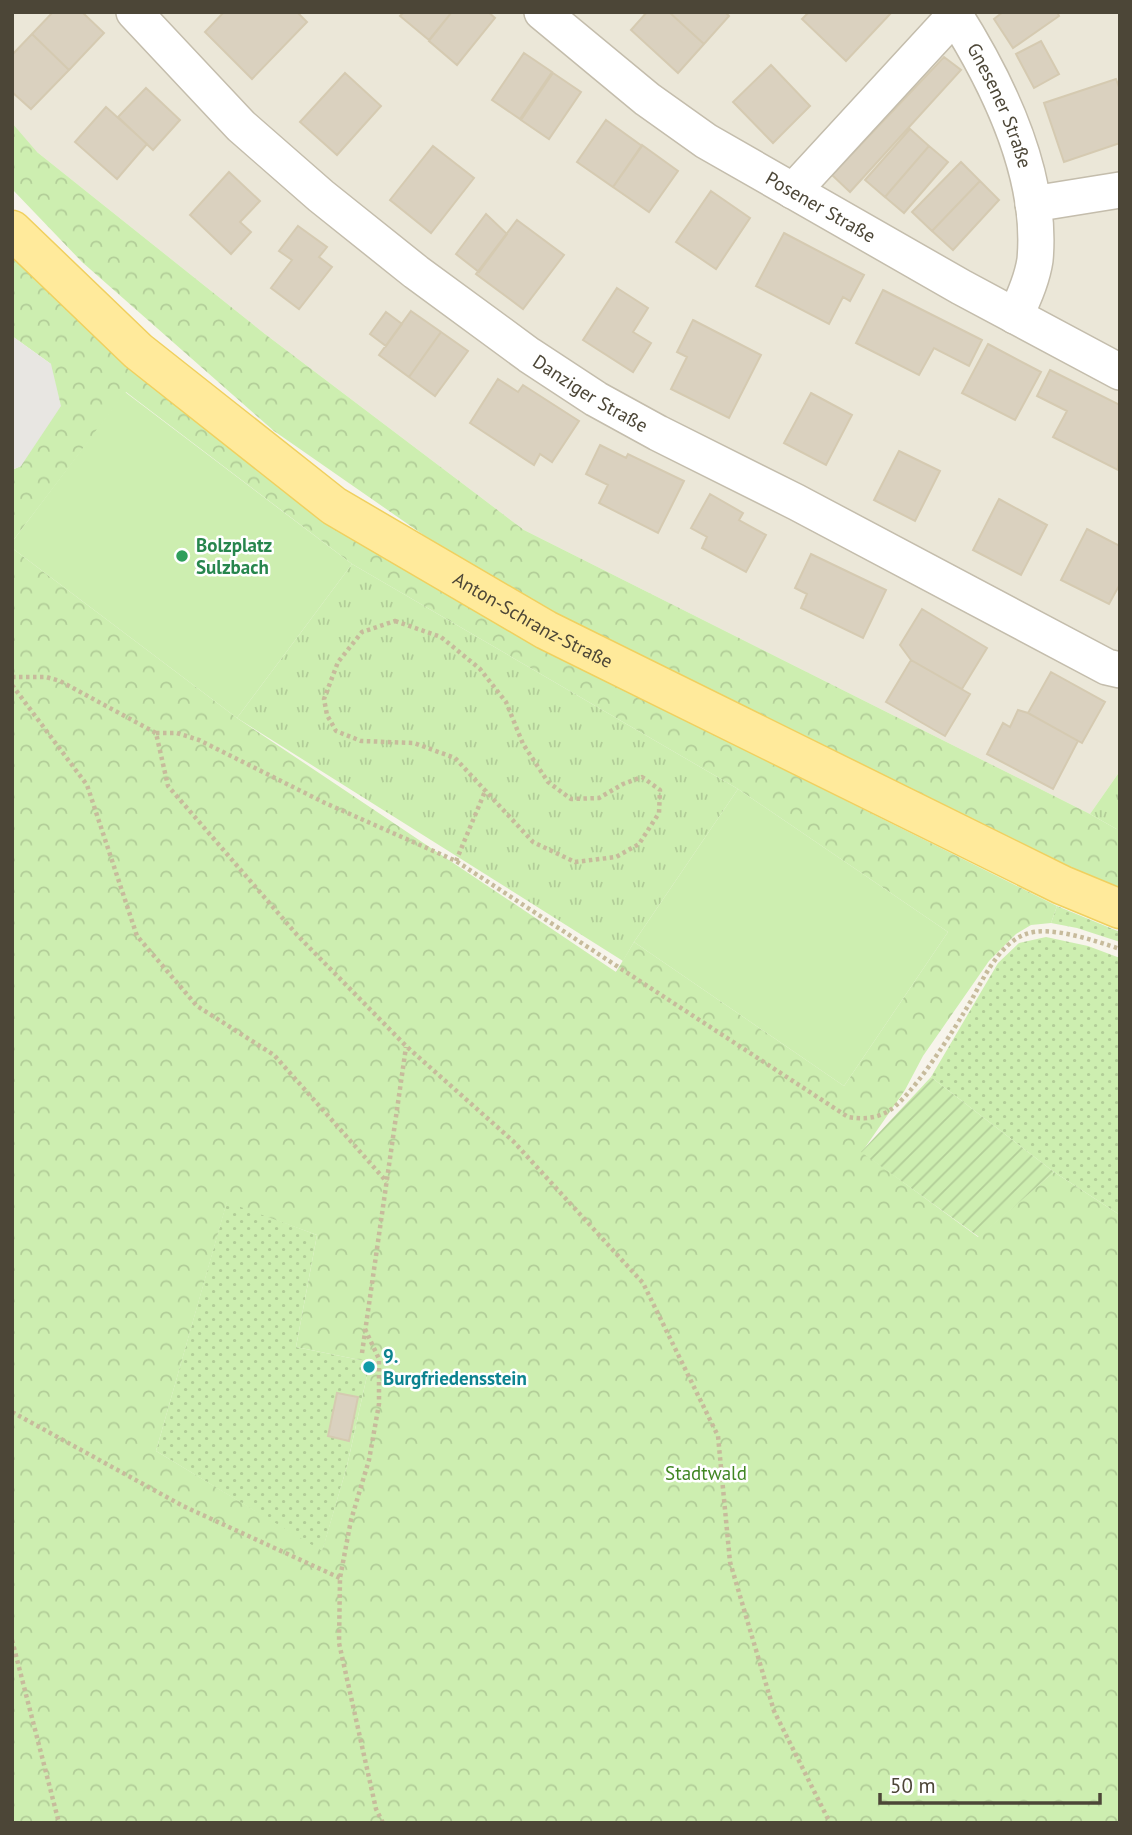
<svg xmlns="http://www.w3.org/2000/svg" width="1132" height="1835" font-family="'PT Sans',sans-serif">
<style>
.residential{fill:#ebe7d8}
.grass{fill:url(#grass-dots)}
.forest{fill:url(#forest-crowns);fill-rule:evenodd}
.park{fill:url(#park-tufts)}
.garden{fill:url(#garden-furrows)}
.pitch{fill:#cdeeb0}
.parking{fill:#e8e6e2}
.building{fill:#dad1bf;stroke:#d5cab1;stroke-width:2}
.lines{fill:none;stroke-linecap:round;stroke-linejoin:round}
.minor-casing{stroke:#c4bdac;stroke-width:38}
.major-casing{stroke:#f0d05f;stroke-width:41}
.path{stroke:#c7bb9c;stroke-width:4.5;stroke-dasharray:3.5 3.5;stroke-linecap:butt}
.minor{stroke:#fff;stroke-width:35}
.major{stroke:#ffea9b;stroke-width:38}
.leisure-dot{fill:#2e9e5b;stroke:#fff;stroke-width:2.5}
.culture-dot{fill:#0f9aa8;stroke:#fff;stroke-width:2.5}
.labels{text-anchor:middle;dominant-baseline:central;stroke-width:5;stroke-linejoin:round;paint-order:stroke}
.street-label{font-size:19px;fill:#4c4637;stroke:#fff}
.leisure-label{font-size:19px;font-weight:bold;fill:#27864d;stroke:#fff;text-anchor:start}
.culture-label{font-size:19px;font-weight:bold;fill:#0d838f;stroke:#fff;text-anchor:start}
.park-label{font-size:19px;fill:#418623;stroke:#fff}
</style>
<defs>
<pattern id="grass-dots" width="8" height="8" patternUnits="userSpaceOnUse" patternTransform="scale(1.75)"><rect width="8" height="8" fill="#cdeeb0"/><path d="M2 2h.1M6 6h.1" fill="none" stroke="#b2cd98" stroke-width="1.8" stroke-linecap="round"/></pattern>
<pattern id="forest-crowns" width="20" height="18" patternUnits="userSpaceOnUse" patternTransform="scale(1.75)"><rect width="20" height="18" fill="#cdeeb0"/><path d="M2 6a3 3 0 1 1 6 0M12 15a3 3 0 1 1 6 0" fill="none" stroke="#b2cd98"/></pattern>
<pattern id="park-tufts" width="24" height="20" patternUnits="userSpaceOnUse" patternTransform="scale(1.75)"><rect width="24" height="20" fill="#cdeeb0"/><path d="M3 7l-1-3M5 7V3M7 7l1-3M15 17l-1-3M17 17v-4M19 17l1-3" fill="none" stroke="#b2cd98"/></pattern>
<pattern id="garden-furrows" width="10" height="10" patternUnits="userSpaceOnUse" patternTransform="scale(1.75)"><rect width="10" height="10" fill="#cdeeb0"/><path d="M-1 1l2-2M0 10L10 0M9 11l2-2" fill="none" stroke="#b2cd98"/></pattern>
</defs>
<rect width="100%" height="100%" fill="#f7f4eb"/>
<path class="residential" d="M12,12H1120V771L1090,814L524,530L265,334L37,152L12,175Z"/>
<path class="grass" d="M1057,906L1120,932V942L1077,928L1051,923Z
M1046,937L1088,946L1120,958V1215L1054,1172L931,1077L998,963L1019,943Z
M227,1201L317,1235L296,1347L370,1362L347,1466L322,1552L156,1451Z"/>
<path class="forest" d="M12,123L37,152L265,334L524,530L1090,814L1120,831V891L1057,865L534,603L425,536L274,431L82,262L12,189Z
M12,258L126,358L469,605L604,680L1057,906L1051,923L1031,925L1016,934L989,961L923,1056L905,1090L862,1152L978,1237L1054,1172L1120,1215V1823H12V548L237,718L616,972L634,942L844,1086L948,932L738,789L352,564L126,392L12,542V470L21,466L51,364L12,336ZM227,1202L317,1235L296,1347L370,1362L347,1466L322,1551L156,1451Z"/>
<path class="park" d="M352,564L738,789L634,942L623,961L237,718Z
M1120,771V831L1090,814Z"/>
<path class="garden" d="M931,1077L1054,1172L979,1237L861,1152Z"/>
<path class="pitch" d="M125,392L352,564L237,718L12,548V542Z
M738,789L948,932L844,1086L634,942Z"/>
<path class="parking" d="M12,336L51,364L61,406L21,466L12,470Z"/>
<path class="building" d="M53,12H82L104,33L69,70L32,34Z
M224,12H297L307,22L252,79L205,32Z
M404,12H452L429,40L400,16Z
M452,12H488L495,18L457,65L429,41Z
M647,12H669L704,44L678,73L631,30Z
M669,12H725L729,16L704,44Z
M809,12H892L846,61L802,19Z
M1003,12H1057L1059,16L1013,48L994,19Z
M32,34L69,70L31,109L12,92V55Z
M1041,41L1059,74L1034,88L1016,54Z
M524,53L552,72L520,119L492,100Z
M944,57L961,70L850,192L832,175Z
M771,65L810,106L773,143L733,102Z
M345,73L381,106L337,155L300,122Z
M553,73L581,92L549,139L521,120Z
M1116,79L1120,90V143L1064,162L1044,103Z
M146,88L180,120L153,150L118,117Z
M106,107L147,144L117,179L75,142Z
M606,120L642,146L613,187L577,162Z
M910,129L929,146L885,197L865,180Z
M642,145L678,171L649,212L613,187Z
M433,146L474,178L431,233L390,200Z
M929,146L948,162L904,213L885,197Z
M961,162L980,181L932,231L912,212Z
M229,172L260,201L240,222L251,232L231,254L190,215Z
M980,181L999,200L953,250L932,231Z
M711,191L750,218L716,269L676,242Z
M486,214L507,234L479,272L456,254Z
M517,220L564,255L523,309L476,274Z
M298,226L327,247L319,257L332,267L299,309L271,288L292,260L279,251Z
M784,233L864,275L850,301L843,297L829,324L756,286Z
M617,288L648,308L633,332L651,343L633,372L583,340Z
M883,290L982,340L969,366L934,348L919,375L856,343Z
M411,311L441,332L409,377L379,355Z
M386,312L402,324L386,346L370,334Z
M693,320L761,355L729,418L671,389L687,357L677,352Z
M441,332L468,351L435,396L409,377Z
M988,344L1041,372L1015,420L962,393Z
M1050,370L1120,405L1118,470L1053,437L1067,411L1037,396Z
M498,379L518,392L523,385L579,421L552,462L540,454L534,465L470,423Z
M811,393L852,415L826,465L784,443Z
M600,445L626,458L628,454L684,481L658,533L599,503L608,485L586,474Z
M899,451L940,471L915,521L874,500Z
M710,494L743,513L739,520L766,535L746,572L702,548L707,537L691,528Z
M999,499L1047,525L1021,575L973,550Z
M1087,529L1120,546V584L1109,604L1061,580Z
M811,554L886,590L863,638L801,608L807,594L795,588Z
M922,609L987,648L962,689L911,660L900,645Z
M911,660L970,694L945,736L886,702Z
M1051,672L1105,702L1082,743L1028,713Z
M1018,710L1028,713L1078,741L1053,789L987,754L1003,723L1010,727Z
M337,1393L358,1397L349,1441L328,1436Z"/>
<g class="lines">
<defs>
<g id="minor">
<path id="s1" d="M134,12L241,126L321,196L416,272L529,355L596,399L658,433L796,502L1107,667L1120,670"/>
<path id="s2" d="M542,12L647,99L706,141L961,287L1120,372"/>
<path id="s3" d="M953,12C998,83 1043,174 1035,260C1032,280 1024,298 1015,316"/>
<path d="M793,191L955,15"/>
<path d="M1033,204L1120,190"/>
</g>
<g id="major">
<path id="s4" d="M12,230L138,351L334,506L546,630L1062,885L1120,909"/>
</g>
</defs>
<use href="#minor" class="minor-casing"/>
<use href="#major" class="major-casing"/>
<path class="path" d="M395,621L441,637L480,669L506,702L523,744L548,782L571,799L599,798L623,784L642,777L660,790L659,813L639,844L616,857L575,862L533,842L455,758L414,743L361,741L336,731L327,715L324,699L338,662L362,632Z
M12,677H46L60,681L156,733L168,786L298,936L406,1046L513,1141L643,1283L718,1436L730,1562L774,1711L830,1823
M12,685L87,785L137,936L197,1006L274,1055L387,1182
M156,733H177L199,740L325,803L456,861L848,1117C861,1119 873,1119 885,1113C910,1102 957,1025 972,999C984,977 1000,943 1026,934C1050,925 1096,941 1120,949
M456,861L486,789
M365,1329L379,1359V1404L369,1460L351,1520L340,1578L339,1643L376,1809L383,1823
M362,1353L406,1047
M12,1412L183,1506L340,1578
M12,1640L59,1823"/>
<use href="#minor" class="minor"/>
<use href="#major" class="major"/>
</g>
<circle class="leisure-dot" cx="182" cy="556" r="7"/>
<circle class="culture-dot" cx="369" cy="1367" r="7"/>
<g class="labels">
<g class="street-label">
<text stroke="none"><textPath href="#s3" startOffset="105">Gnesener Straße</textPath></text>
<text stroke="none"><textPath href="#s2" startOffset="341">Posener Straße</textPath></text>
<text stroke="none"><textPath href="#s1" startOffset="597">Danziger Straße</textPath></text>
<text stroke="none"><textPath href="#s4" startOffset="654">Anton-Schranz-Straße</textPath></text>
</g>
<g class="leisure-label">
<text x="196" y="545">Bolzplatz<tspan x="196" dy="22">Sulzbach</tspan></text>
</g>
<g class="culture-label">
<text x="383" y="1356">9.<tspan x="383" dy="22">Burgfriedensstein</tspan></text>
</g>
<g class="park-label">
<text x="706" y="1473">Stadtwald</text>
</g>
</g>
<rect width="1132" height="1835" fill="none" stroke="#4c4637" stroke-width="28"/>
<path d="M880 1793v10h220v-10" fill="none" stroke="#4c4637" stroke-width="3.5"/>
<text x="890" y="1793" font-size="21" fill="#4c4637" stroke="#ffffff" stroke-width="5" paint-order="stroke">50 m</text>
</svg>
